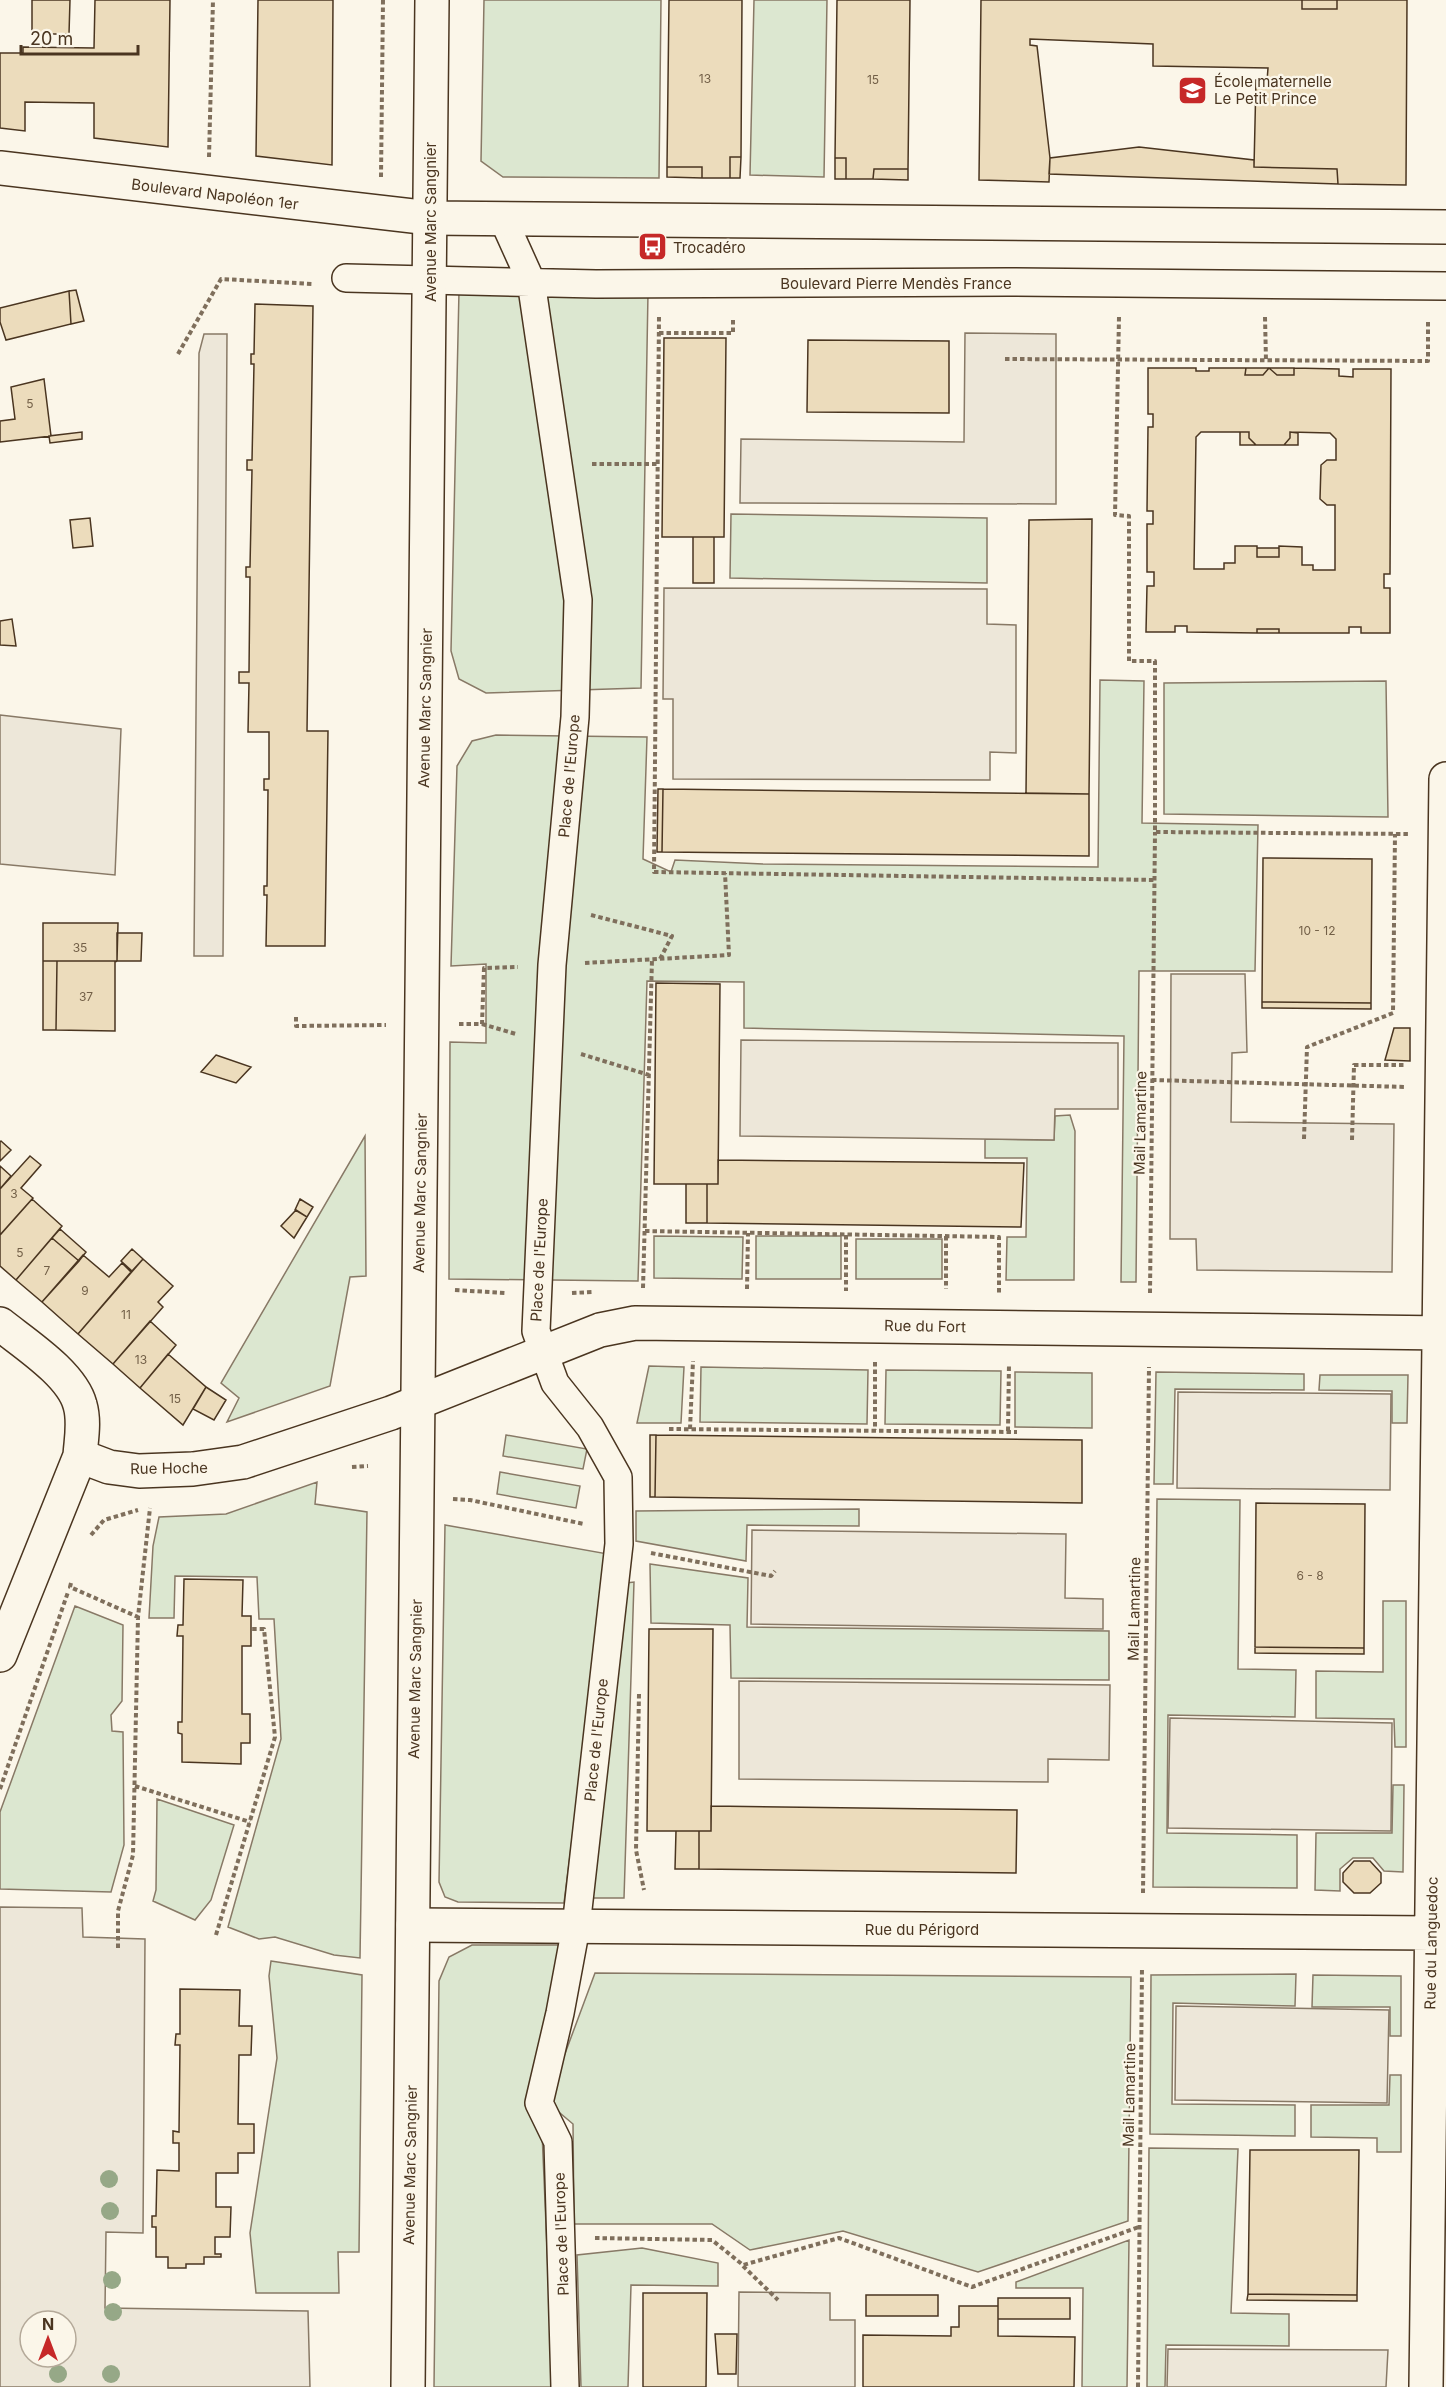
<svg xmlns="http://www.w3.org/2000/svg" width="1446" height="2387" font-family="Inter,sans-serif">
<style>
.green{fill:#dce7d0;stroke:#887966;stroke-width:1.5}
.parking{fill:#ede7d9;stroke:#887966;stroke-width:1.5;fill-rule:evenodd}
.building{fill:#ecdcbc;stroke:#4a3520;stroke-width:1.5;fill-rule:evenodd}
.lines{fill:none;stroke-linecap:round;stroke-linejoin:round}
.pedestrian-casing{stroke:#4a3520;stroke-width:30}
.minor-casing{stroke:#4a3520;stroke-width:36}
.secondary-casing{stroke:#4a3520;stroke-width:36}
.path{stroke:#7f6f5c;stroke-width:4;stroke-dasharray:4.5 3;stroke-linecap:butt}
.pedestrian{stroke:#fbf6e9;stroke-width:27}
.minor{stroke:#fbf6e9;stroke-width:33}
.secondary{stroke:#fbf6e9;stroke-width:33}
.tree{fill:#96a887}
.labels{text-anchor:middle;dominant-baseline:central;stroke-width:4.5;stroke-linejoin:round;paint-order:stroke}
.number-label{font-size:12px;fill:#725f47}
.poi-label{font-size:15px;fill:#4a3520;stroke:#fbf6e9;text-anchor:start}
.street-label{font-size:15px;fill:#4a3520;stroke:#fbf6e9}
</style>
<rect width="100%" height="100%" fill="#fbf6e9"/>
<path class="green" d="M484,0H661L659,178L503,177L481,161Z
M754,0H827L824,177L750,175Z
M459,291L648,293L641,688L486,693L459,679L451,651Z
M731,514L987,518V583L730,578Z
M1100,680L1144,681L1142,823L1258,825L1255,971H1139L1136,1282H1121L1124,1036L744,1028V982L647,981L638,1281L449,1279L450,1042L486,1043V964L451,966L457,766L472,741L496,735L647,737L643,859L671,872L675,860L763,864L1098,867Z
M1386,681L1388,817L1164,814V683Z
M1070,1115L1075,1131L1074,1280H1006L1007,1237H1026L1027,1158H985V1139L1054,1140L1055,1116Z
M365,1136L366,1276L350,1277L330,1386L227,1422L239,1398L221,1383Z
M654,1236L743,1237L742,1279L654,1278Z
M756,1236H841V1279H756Z
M856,1239H942V1279H856Z
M649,1366L684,1367L681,1423H637Z
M701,1367L868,1370L867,1424L700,1422Z
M886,1370L1001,1371L1000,1425L885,1424Z
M1015,1372L1092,1373V1428L1015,1427Z
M1156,1372L1304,1374V1390L1175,1389L1173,1484H1154Z
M1320,1375H1408L1407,1423H1392V1391L1319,1390Z
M506,1435L587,1449L583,1469L503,1456Z
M500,1472L580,1486L576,1508L497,1494Z
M317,1482L315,1504L367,1512L360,1958L334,1955L275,1937L259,1939L228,1927L281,1739L274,1619H259L257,1577L175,1576L174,1618H149L153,1546L159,1517L226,1514Z
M1157,1499L1240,1500L1238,1669L1296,1670L1295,1717L1168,1715L1167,1833L1297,1835V1888L1153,1887Z
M859,1509V1526L747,1525L746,1561L636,1541V1511Z
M445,1525L608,1554L564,1903L458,1902L445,1897L439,1882Z
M650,1564L748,1578L747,1627L1109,1631V1680L731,1678L730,1625L651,1623Z
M634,1582L624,1898H591L626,1583Z
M1383,1601H1406V1747H1395L1394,1719L1316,1718V1671L1383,1672Z
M75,1606L123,1625L122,1701L111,1715L112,1731L123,1732L124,1845L111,1892L0,1889V1812Z
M1393,1785H1404L1403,1872L1384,1871L1373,1858H1353L1340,1869V1891L1315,1890L1316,1833H1392Z
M157,1799L234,1825L211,1900L195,1920L153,1901L156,1890Z
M472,1945H563L525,2105L542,2132L553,2387H434L439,1981L449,1957Z
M271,1961L362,1975L359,2252H338L339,2293H256L250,2233L277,2058L269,1976Z
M595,1973L1131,1977L1128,2221L978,2272L843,2231L750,2250L712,2224H574L573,2124L547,2102Z
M1296,1974L1295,2006L1173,2003L1172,2104L1295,2105V2136L1150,2134L1151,1975Z
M1313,1975L1401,1976V2036H1390V2007H1312Z
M1390,2075H1401V2152H1377V2138L1311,2137V2105H1389Z
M1149,2148L1238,2149L1231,2313L1289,2314V2346L1166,2345L1165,2387H1147Z
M1129,2240L1127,2387H1082L1083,2288H1016V2282Z
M642,2248L718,2263V2286L631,2285L628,2387H581L577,2255Z"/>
<path class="parking" d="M965,333L1056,334V504L740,503L741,439L964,442Z
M204,334H227L223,956H194L199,353Z
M664,588L987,589V624L1016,625V753L990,752V780L673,779V699H663Z
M0,715L121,729L115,875L0,864Z
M1171,974H1245L1247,1052L1232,1053L1231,1122L1394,1124L1392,1272L1197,1270L1196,1239H1170Z
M741,1040L1118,1043V1109H1055L1054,1140L740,1136Z
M1178,1392L1391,1394L1390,1490L1177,1488Z
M752,1530L1066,1534L1065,1598L1103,1599V1629L751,1624Z
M739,1681L1110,1685L1109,1760L1048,1759V1782L739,1779Z
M1170,1718L1392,1723L1391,1831L1168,1828Z
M0,1907L82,1908L83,1937L145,1939L143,2233L106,2232L105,2308L308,2311L310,2387H0ZM30,2321H66V2357H30Z
M1176,2006L1389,2010L1387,2103L1175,2100Z
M739,2292L830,2293V2320H855V2387H738Z
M1168,2349L1388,2350L1386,2387H1167Z"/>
<path class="building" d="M32,0H70L69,34H32Z
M95,0H170L168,147L94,138V103L25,102V131L0,128V53H23V47L94,48Z
M258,0H333L332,165L256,156Z
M669,0H742L741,157H730V178H702V167H667Z
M837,0H910L908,169H874L873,179H846V158H835Z
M981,0H1302V9H1337V0H1407L1406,185L1338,184L1337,169L1254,167L1256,80L1267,81L1268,68L1153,66V44L1030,39V45L1037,46L1050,158L1049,182L979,180Z
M1302,0H1337V9H1302Z
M1139,147L1254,160V167L1337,169L1338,184L1049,174L1050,158Z
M730,157H741L740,178H730Z
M835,158H846V179H835Z
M667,167H702V178L667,177Z
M874,169H908V180L873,179Z
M76,290L84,321L71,324L69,291Z
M69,291L71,324L6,340L0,322V308Z
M255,304L313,306L307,731H328L325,946H266L267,895H264V886H267L268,790H264V779H269V732H248L249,683H239V672H249L250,577H246V567H250L252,470H247V460H252L254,364H251V354H254Z
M664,338H726L724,537H662Z
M808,340L949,341V413L807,412Z
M1148,368H1196V371H1209V368H1246L1245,375H1263L1269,368L1277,375H1294V368L1339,369V376L1353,377V369H1391L1390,574H1384V588H1390V633H1361V627H1349V633H1279V629H1257V633L1187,632V626H1175V632H1146L1147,586H1154V572H1147V524H1153V511H1147L1148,427H1153V414H1148ZM1201,432H1249V438L1256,445H1284L1290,438V432L1330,433L1336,439V460H1327L1321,465L1320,499L1327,505H1335V570H1313V565H1302V547L1279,546V557H1257V546H1235V563H1224V569H1194L1196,437Z
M1246,368H1269L1263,375H1245Z
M1269,368H1294V375H1277Z
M44,379L51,436L0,442V421L15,419L11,387Z
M82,432V439L50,443L49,436Z
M1240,432H1249V438L1256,445H1240Z
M1290,432L1298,433V445H1284L1290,438Z
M90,518L93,546L73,548L70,520Z
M1092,519L1089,794L1026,793L1029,520Z
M693,537H714V583H693Z
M1257,548H1279V557H1257Z
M12,619L16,646L0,645V621Z
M1257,629H1279V633H1257Z
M658,789H663L662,852H657Z
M663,789L1089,794V856L662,852Z
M1263,858L1372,859L1371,1003L1262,1002Z
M43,923H118L117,961H43Z
M117,933H142L141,961H117Z
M43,961H57L56,1030H43Z
M57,961H117L115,962V1031L56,1030Z
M656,983L720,984L718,1184H654Z
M1262,1002L1371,1003V1009L1262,1008Z
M1394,1028H1410V1061L1385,1060Z
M216,1055L251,1067L236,1083L201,1072Z
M1,1141L11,1150L0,1161V1142Z
M30,1156L41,1165L21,1188L33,1198L0,1235V1189Z
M718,1160L1024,1163L1021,1227L707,1223V1184H718Z
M0,1166L11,1176L0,1189Z
M686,1184H707V1223H686Z
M32,1199L62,1226L16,1280L0,1266V1235Z
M300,1199L313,1207L307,1217L295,1210Z
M296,1210L307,1217L294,1238L281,1226Z
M60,1229L86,1252L79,1261L52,1238Z
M52,1238L79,1261L42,1302L16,1280Z
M132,1249L143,1259L132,1271L121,1261Z
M83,1255L109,1277L122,1263L131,1272L78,1334L42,1302Z
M143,1259L173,1286L158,1302L163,1307L113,1364L78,1334Z
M150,1321L176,1345L140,1388L113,1364Z
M168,1354L206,1387L183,1425L140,1388Z
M206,1387L226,1400L214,1420L193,1409Z
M650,1435H656L655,1497H650Z
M656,1435L1082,1440V1503L655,1497Z
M1256,1503L1365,1504L1364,1648L1255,1647Z
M184,1579L243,1580L242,1616H251V1646H242V1714H250V1743H241V1764L182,1762V1734L178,1733V1722H182L183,1636H177L178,1625H183Z
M649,1629H713L711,1831H647Z
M1255,1647L1364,1648V1654L1255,1653Z
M711,1806L1017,1810L1016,1873L699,1869V1831H711Z
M676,1831H699V1869H675Z
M1354,1861H1370L1381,1873V1883L1370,1893H1354L1343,1882V1873Z
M180,1989L240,1990L239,2026H252L251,2055H239L238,2124H254V2153H238V2173H216V2207H231L230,2237H215V2254H221V2257H204V2264H186V2268H168V2257H156V2227H152V2216H156L157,2170L179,2171V2143H173V2131L179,2132L180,2045H175L176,2034H180Z
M1250,2150H1359L1357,2295L1248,2294Z
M643,2293H707L706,2387H643Z
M1248,2294L1357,2295V2301L1247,2300Z
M866,2295H938V2316H866Z
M998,2298H1070V2319H998Z
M959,2306H998V2336L1075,2337L1074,2387H863V2335L951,2336V2327H959Z
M715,2334H737L736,2374H718Z"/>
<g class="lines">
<defs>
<path id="pedestrian" d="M503,219L531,281L578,600L575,717L552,965L536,1331L555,1383L590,1427L618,1477L619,1544L576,1927L560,2013L539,2103L558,2142L565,2387
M346,278L596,284L1007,282L1446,286"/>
<path id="minor" d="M0,168L430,218L1446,227
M0,1324C25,1344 72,1374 80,1405C85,1422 81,1440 80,1456L109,1467L139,1471L193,1469L243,1462L391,1413L600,1330L635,1323L1446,1333
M0,1655L80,1456
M413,1925L1431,1933
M1426,2387L1446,779"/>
<path id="secondary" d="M408,2387L432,0"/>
</defs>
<use href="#pedestrian" class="pedestrian-casing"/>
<use href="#minor" class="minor-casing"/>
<use href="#secondary" class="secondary-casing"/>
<path class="path" d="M209,157L213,0
M381,177L383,0
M659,317L654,872L1155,880
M1119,317L1115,515L1129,516V661H1155V832L1410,834
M1265,317L1266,361
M659,333H733V317
M178,354L221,279L313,284
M1005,359L1428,361V320
M592,464H659
M591,915L672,936L660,959
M585,963L729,955L725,873
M296,1017V1026L386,1025
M459,1024H482L484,968L518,967
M482,1024L516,1034
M581,1054L649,1075
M1152,1080L1406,1087
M1304,1139L1307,1047L1393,1013L1395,834
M1352,1140L1354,1065H1406
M645,1231L999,1237V1293
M846,1235V1291
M946,1236V1289
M643,1288L652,959
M747,1289L748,1233
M455,1290L505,1293
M572,1293L592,1292
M1150,1293L1155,832
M875,1362V1430
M669,1429L1017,1432
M690,1429L693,1361
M1008,1431L1009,1364
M352,1467L368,1466
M453,1499L470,1500L584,1524
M91,1535L104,1520L138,1510
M651,1553L771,1576L775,1571
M71,1583L70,1587L138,1617
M639,1694L636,1850L644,1890
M135,1786L250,1822
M0,1789L68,1592
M1143,1893L1149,1367
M216,1935L275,1737L264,1629H251
M118,1948V1911L133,1855L138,1617L150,1508
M595,2238L712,2240L743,2265L839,2238L972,2287L1139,2227
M743,2266L778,2300
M1138,2387L1142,1967"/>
<use href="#pedestrian" class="pedestrian"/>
<use href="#minor" class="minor"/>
<use href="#secondary" class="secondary"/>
</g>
<g class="tree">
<circle cx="109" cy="2179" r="9"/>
<circle cx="110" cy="2211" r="9"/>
<circle cx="112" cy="2280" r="9"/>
<circle cx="113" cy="2312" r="9"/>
<circle cx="58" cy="2374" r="9"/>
<circle cx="111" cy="2374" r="9"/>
</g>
<defs>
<symbol id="school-square" viewBox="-11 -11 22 22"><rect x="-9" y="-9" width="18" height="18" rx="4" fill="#c62828" stroke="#fbf6e9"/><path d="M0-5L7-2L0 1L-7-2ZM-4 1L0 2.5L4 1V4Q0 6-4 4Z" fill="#fff"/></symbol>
<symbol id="bus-square" viewBox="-11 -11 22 22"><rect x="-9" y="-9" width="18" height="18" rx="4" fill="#c62828" stroke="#fbf6e9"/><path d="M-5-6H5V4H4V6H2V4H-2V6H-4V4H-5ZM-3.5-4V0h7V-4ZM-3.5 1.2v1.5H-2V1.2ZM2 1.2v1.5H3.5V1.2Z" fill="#fff"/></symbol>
</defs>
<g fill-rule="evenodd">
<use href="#school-square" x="1176" y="74" width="33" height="33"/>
<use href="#bus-square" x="636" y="230" width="33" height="33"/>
</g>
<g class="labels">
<g class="number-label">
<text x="705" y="78">13</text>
<text x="873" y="79">15</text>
<text x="30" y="403">5</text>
<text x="1317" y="930">10 - 12</text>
<text x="80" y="947">35</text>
<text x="86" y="996">37</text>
<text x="14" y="1193">3</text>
<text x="20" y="1252">5</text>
<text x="47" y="1270">7</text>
<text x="85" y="1290">9</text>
<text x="126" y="1314">11</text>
<text x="141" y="1359">13</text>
<text x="175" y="1398">15</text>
<text x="1310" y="1575">6 - 8</text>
</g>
<g class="poi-label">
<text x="1214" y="81">École maternelle<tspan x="1214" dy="17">Le Petit Prince</tspan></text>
<text x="673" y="247">Trocadéro</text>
</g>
<g class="street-label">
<text transform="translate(215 194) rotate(7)">Boulevard Napoléon 1er</text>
<text transform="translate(430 222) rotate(-90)">Avenue Marc Sangnier</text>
<text x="896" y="283">Boulevard Pierre Mendès France</text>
<text transform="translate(425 708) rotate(-89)">Avenue Marc Sangnier</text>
<text transform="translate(569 776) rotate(-85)">Place de l'Europe</text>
<text transform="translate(1140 1123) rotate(-89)">Mail Lamartine</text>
<text transform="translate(420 1193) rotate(-89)">Avenue Marc Sangnier</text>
<text transform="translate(539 1260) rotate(-87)">Place de l'Europe</text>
<text transform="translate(925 1326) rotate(1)">Rue du Fort</text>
<text transform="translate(169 1468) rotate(-1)">Rue Hoche</text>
<text transform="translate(1134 1609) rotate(-89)">Mail Lamartine</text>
<text transform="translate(415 1679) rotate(-89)">Avenue Marc Sangnier</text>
<text transform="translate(596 1740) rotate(-84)">Place de l'Europe</text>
<text x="922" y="1929">Rue du Périgord</text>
<text transform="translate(1431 1943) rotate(-89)">Rue du Languedoc</text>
<text transform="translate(1129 2095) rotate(-89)">Mail Lamartine</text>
<text transform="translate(410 2165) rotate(-89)">Avenue Marc Sangnier</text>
<text transform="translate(561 2234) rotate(-92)">Place de l'Europe</text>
</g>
</g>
<g transform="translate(48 2339)"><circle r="28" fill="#fbf6e9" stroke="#b4a999" stroke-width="1.5"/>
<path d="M0-4.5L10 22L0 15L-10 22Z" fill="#c62828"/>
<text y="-9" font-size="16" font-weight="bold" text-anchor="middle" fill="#4a3520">N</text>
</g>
<path d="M21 45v9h117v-9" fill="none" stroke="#4a3520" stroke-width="3"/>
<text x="30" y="45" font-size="18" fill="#4a3520" stroke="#fbf6e9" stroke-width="4.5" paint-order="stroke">20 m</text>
</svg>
